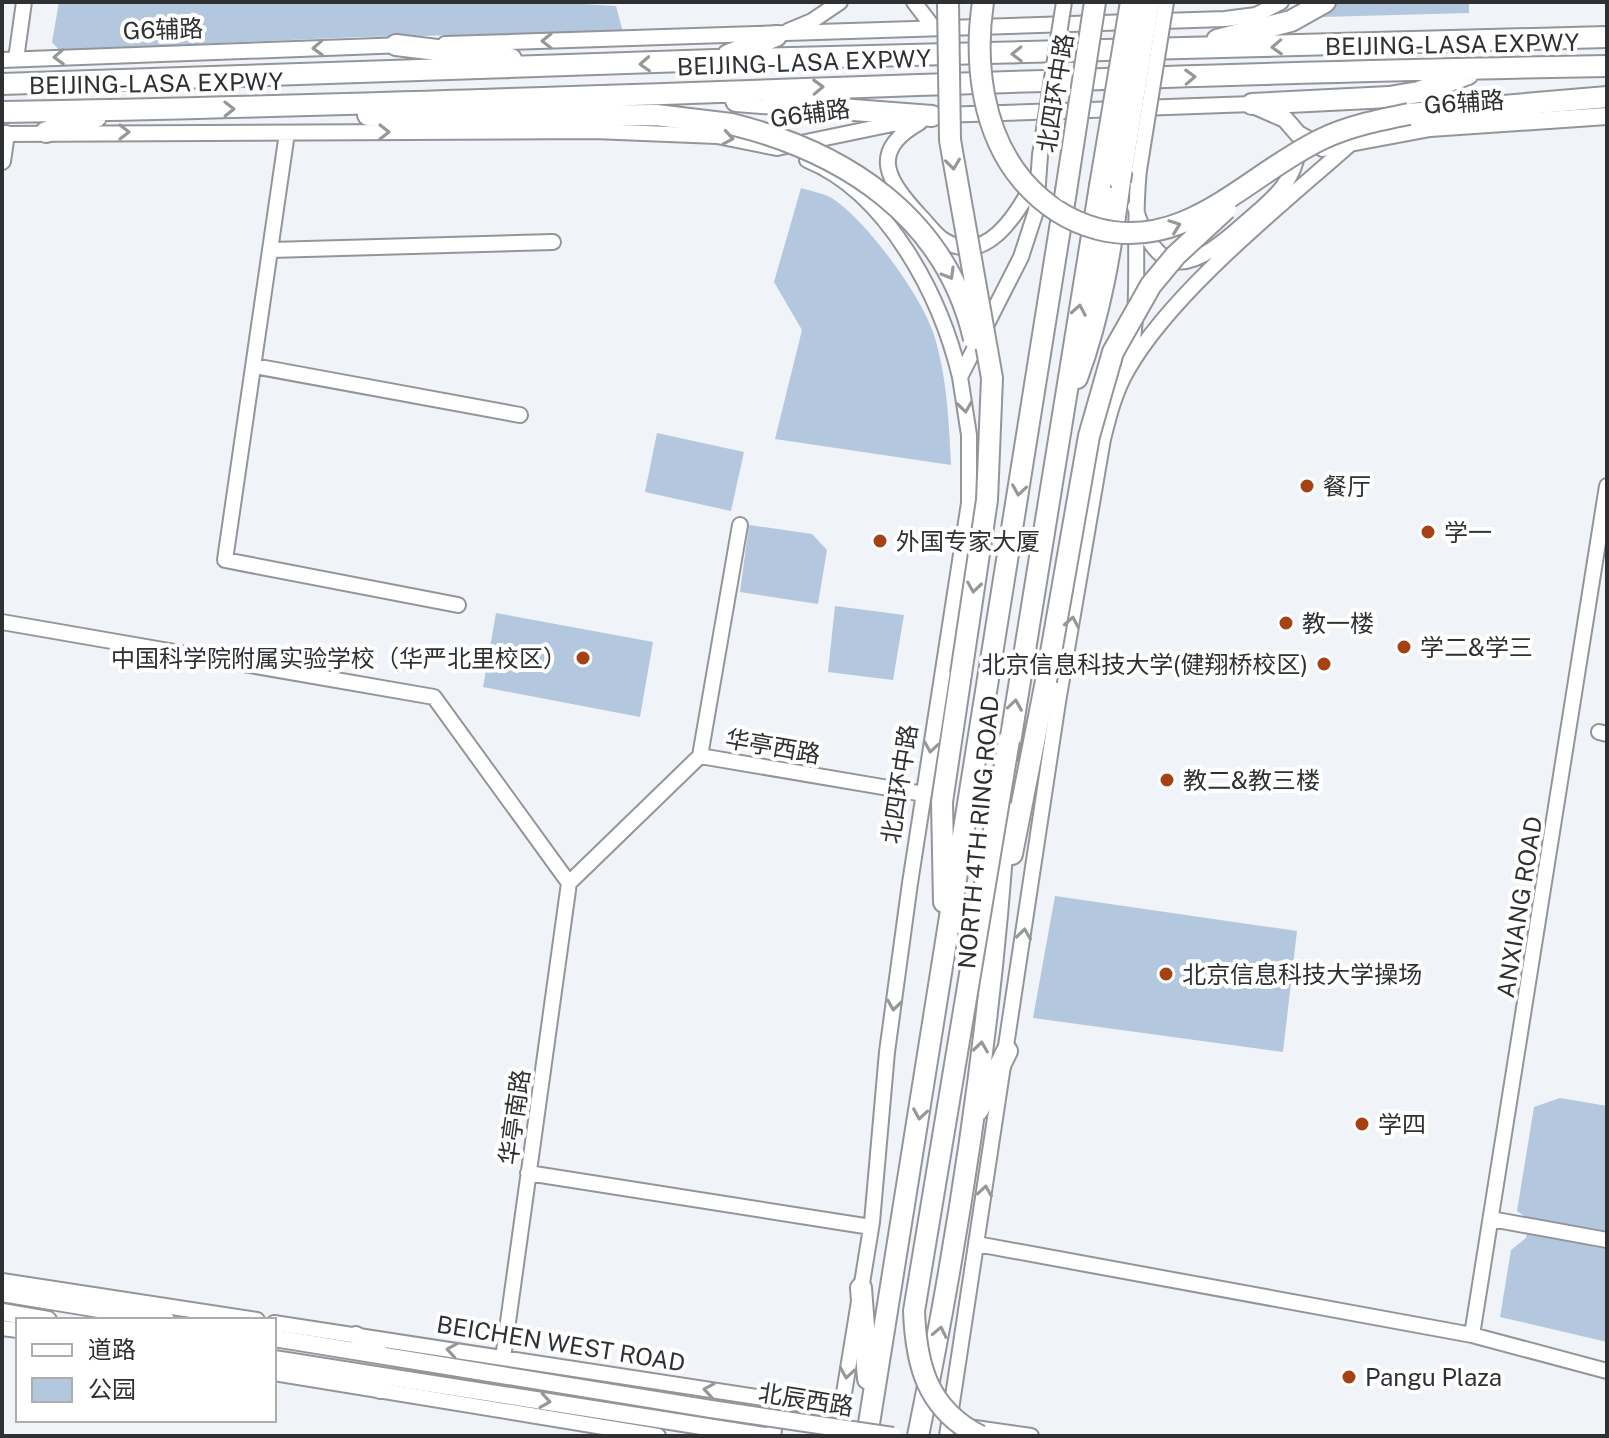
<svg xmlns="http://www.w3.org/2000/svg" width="1609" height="1438" font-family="'Public Sans','Noto Sans SC',sans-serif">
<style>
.green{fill:#b3c7de}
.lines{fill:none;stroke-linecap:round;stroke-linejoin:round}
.minor-casing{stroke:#929599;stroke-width:18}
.major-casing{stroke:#929599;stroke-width:20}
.highway-casing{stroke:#929599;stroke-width:24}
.minor{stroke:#fff;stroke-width:14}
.major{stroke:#fff;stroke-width:16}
.highway{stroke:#fff;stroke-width:20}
.minor-bridge-casing{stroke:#929599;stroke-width:18;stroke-linecap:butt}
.major-bridge-casing{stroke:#929599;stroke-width:20;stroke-linecap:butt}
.highway-bridge-casing{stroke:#929599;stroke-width:24;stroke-linecap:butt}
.minor-bridge{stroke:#fff;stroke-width:14}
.major-bridge{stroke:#fff;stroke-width:16}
.highway-bridge{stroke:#fff;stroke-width:20}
.oneway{stroke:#969898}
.poi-dot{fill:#a54112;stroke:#fff;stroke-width:3}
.labels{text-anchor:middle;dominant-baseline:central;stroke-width:8;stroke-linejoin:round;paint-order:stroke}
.street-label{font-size:24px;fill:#2e3031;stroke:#fff}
.poi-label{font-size:24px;fill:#2e3031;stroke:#fff;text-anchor:start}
</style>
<rect width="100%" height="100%" fill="#f0f4f8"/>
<path class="green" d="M59,2H551L616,6L623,32L361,37L59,50L52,42Z
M1338,2H1469V13L1322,17Z
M801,188C810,191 822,193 830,197C865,218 920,294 933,332C947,375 949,421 951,465L775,439L802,330L774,282Z
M657,433L744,452L731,511L645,492Z
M749,525L812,534L827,550L818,604L740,592Z
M835,606L904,615L893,680L828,672Z
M496,613L653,642L640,717L483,687Z
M1055,896L1297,931L1283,1052L1033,1018Z
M1560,1098L1607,1106V1342L1500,1317L1511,1250L1526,1238L1530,1220L1517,1211L1534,1107Z"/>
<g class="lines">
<defs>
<path id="minor" d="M914,2L933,27
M788,31L812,21L840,2
M445,44L1225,19L1256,15L1281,2
M16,59L24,2
M2,60L405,45
M1140,108L1252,104
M940,115L1119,109
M919,123C867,152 889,182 920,216C927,223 934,233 942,239C985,269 1018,213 1034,182
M287,133L225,560L458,605
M2,134L594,131L717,136L777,148L912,120
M807,160C888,193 941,297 960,377
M1135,207C1159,287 1196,267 1245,223C1270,201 1294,184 1298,150
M271,250L553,242
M1129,365C1142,300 1132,235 1139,170
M254,366L520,415
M2,622L434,697L569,883
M1599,732L1607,734
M700,756L740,525
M700,756L924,794
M569,883L700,756
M528,1173L871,1227
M1491,1219L1607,1240
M977,1244L1472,1335L1607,1371
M2,1281L257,1320
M274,1323L841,1410
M2,1328L18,1330
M1472,1335L1607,486
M503,1358L569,883
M274,1373L658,1436
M968,1427L1031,1436
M773,1436L777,1409
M837,1436L872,1222L887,1052L910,883L969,503V435L960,377L1021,257L1036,211L1040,155
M947,1436L1058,702L1103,439C1109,415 1115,391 1128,369C1172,292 1280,206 1348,146"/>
<path id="major" d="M1253,105L1285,119L1298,134L1323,148L1430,128L1607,116
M2,161L6,134
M2,1293L166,1320
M2,1312L48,1320
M356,1335L379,1352
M274,1338L711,1409
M274,1359L765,1436
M357,1376L380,1390"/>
<path id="highway" d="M1217,40L1291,21L1325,2
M396,45L511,59
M728,55L776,36
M2,84L715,60L1607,37
M736,101L932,116
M1252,104L1389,97L1419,92L1468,74
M2,112C537,103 1072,75 1607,66
M1409,114L1607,97
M368,115L409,118L656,115L731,124
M46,132L96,117
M1077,378C1101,313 1111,249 1120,181
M1008,755L1100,186
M1012,854L1046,681
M944,902L942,802L961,674
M978,1110L1007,1051
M861,1288L868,1379
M867,1436L1066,191
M918,1436C960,1231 992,1020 1005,811"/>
</defs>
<use href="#minor" class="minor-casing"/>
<use href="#major" class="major-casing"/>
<use href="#highway" class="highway-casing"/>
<use href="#minor" class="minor"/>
<use href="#major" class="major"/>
<use href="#highway" class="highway"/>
<defs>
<path id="minor-bridge" d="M1040,155L1064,2
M1139,170L1166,2"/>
<path id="major-bridge" d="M711,1409L893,1436"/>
<path id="highway-bridge" d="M948,2L950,140L992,378L987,500L961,674
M983,2C974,62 982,133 1023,181C1043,204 1068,221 1098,229C1187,252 1248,174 1322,139C1349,126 1379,120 1409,114
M731,124C845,152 946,217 974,339
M1120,181L1149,2
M1100,186L1131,2
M1066,191L1095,2
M1046,681L1089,436L1113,352L1151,285L1176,255L1226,209
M980,1436C927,1409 916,1365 914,1311L1009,740"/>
</defs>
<use href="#minor-bridge" class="minor-bridge-casing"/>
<use href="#major-bridge" class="major-bridge-casing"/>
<use href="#highway-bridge" class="highway-bridge-casing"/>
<use href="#minor-bridge" class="minor-bridge"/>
<use href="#major-bridge" class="major-bridge"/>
<use href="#highway-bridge" class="highway-bridge"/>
</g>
<defs><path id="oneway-chevron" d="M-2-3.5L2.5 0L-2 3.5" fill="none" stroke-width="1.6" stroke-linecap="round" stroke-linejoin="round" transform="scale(2)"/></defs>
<g class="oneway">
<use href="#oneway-chevron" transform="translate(547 41) rotate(179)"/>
<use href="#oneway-chevron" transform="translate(1277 47) rotate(178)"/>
<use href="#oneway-chevron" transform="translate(318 48) rotate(178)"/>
<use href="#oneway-chevron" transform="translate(1017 54) rotate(179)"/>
<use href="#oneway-chevron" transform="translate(59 57) rotate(178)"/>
<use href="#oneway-chevron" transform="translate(645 64) rotate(177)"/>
<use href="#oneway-chevron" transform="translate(1190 77) rotate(-2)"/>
<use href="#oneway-chevron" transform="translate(818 87) rotate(-2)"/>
<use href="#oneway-chevron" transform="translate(229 109) rotate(-1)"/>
<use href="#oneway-chevron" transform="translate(124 132)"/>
<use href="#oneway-chevron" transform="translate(384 132)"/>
<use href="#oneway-chevron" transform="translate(728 138) rotate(10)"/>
<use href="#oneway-chevron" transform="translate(953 164) rotate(83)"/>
<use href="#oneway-chevron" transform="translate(1175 226) rotate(-20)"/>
<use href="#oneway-chevron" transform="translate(949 274) rotate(60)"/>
<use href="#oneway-chevron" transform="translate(1079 310) rotate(-80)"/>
<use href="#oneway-chevron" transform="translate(965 407) rotate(82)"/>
<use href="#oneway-chevron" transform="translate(1019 490) rotate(99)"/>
<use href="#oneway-chevron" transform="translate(974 587) rotate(98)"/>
<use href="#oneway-chevron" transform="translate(1072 622) rotate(-80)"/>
<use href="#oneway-chevron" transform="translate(1015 705) rotate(-81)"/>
<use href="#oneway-chevron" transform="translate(931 747) rotate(99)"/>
<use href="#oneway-chevron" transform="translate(1024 934) rotate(-82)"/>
<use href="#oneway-chevron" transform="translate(894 1005) rotate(98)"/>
<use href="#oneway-chevron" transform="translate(981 1047) rotate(-82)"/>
<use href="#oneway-chevron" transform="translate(920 1114) rotate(99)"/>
<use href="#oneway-chevron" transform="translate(985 1191) rotate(-81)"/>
<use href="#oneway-chevron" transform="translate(940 1332) rotate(-78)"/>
<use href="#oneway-chevron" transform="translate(452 1350) rotate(-171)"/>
<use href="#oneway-chevron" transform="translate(847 1373) rotate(99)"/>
<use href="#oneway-chevron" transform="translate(709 1390) rotate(-171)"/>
<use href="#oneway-chevron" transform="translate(545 1401) rotate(9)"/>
</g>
<g class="poi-dot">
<circle cx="1307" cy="486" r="8"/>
<circle cx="1428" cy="532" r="8"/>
<circle cx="880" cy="541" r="8"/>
<circle cx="1286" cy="623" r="8"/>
<circle cx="1404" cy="647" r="8"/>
<circle cx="583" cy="658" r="8"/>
<circle cx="1324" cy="664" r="8"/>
<circle cx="1167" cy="780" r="8"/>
<circle cx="1166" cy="974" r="8"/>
<circle cx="1362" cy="1124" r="8"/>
<circle cx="1349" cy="1377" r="8"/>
</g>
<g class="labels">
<g class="street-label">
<text transform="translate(163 29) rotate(-2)">G6辅路</text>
<text transform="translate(1452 44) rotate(-1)">BEIJING-LASA EXPWY</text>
<text transform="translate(804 62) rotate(-2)">BEIJING-LASA EXPWY</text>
<text transform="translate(156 83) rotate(-1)">BEIJING-LASA EXPWY</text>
<text transform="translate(1055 93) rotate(-81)">北四环中路</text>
<text transform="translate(1464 102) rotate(-4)">G6辅路</text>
<text transform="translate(810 113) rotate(-8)">G6辅路</text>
<text transform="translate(773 746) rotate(10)">华亭西路</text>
<text transform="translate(899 784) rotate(-81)">北四环中路</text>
<text transform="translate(978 832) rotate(-85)">NORTH 4TH RING ROAD</text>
<text transform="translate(1519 907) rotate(-81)">ANXIANG ROAD</text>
<text transform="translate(514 1117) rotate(-82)">华亭南路</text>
<text transform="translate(561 1343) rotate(9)">BEICHEN WEST ROAD</text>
<text transform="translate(806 1399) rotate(9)">北辰西路</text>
</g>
<g class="poi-label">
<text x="1323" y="486">餐厅</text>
<text x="1444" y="532">学一</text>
<text x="896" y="541">外国专家大厦</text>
<text x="1302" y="623">教一楼</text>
<text x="1420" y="647">学二&amp;学三</text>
<text x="567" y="658" text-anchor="end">中国科学院附属实验学校（华严北里校区）</text>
<text x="1308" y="664" text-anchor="end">北京信息科技大学(健翔桥校区)</text>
<text x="1183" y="780">教二&amp;教三楼</text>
<text x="1182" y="974">北京信息科技大学操场</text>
<text x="1378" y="1124">学四</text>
<text x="1365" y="1377">Pangu Plaza</text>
</g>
</g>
<rect width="1609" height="1438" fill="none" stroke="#2e3031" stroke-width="8"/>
<rect x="16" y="1318" width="260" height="104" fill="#ffffff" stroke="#abacad" stroke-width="2"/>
<rect x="32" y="1344" width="40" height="12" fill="#ffffff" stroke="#abacad" stroke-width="2"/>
<text x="88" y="1358" font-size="24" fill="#2e3031">道路</text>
<rect x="32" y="1378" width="40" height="24" fill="#b3c7de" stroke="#abacad" stroke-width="2"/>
<text x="88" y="1398" font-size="24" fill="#2e3031">公园</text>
</svg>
